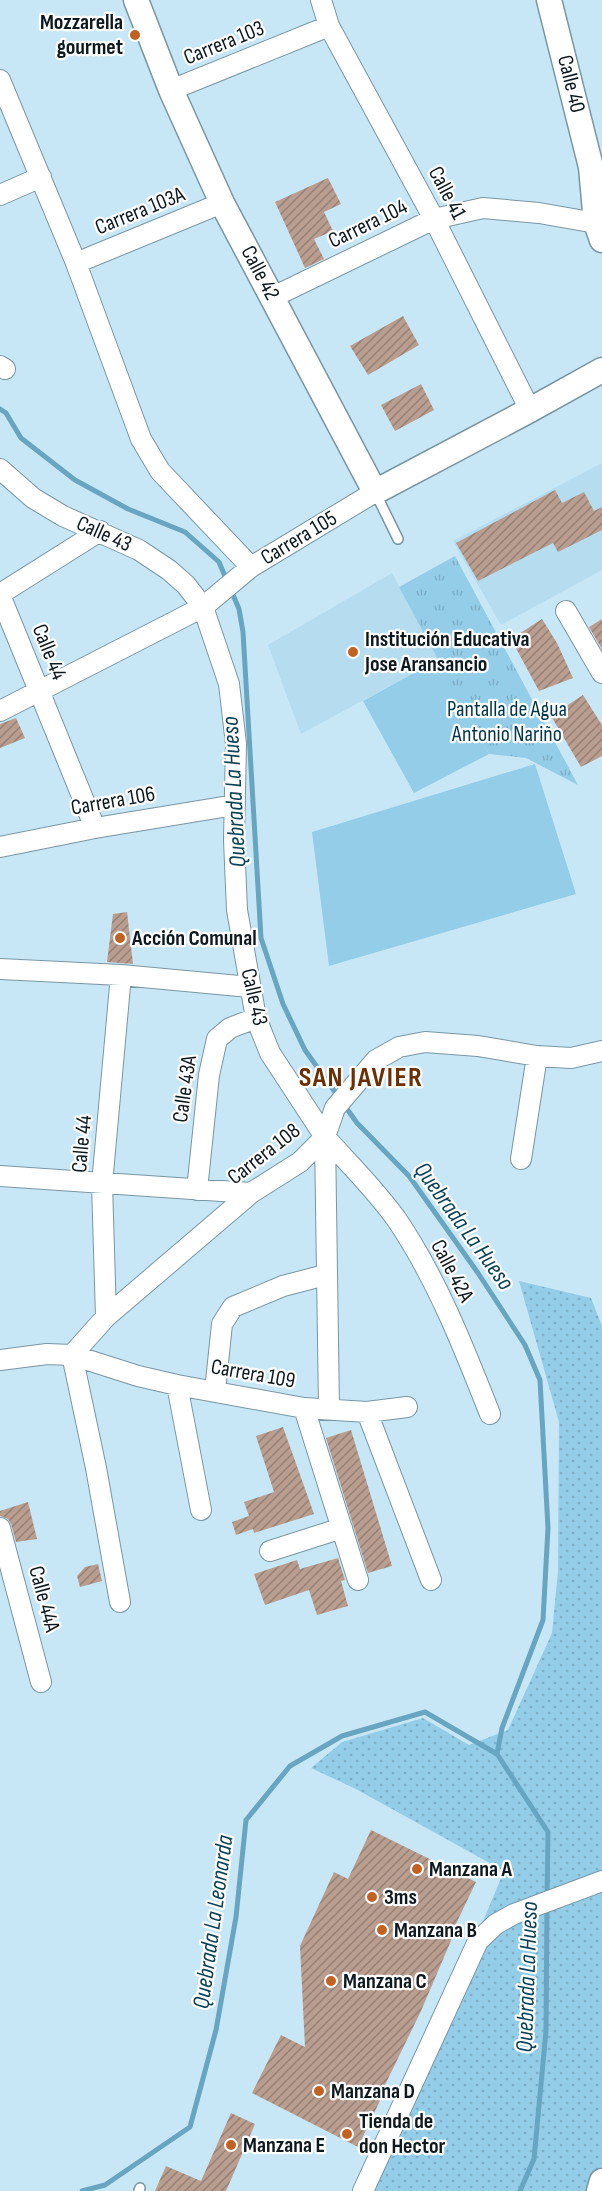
<svg xmlns="http://www.w3.org/2000/svg" width="602" height="2191" font-family="'Sofia Sans Condensed',sans-serif">
<style>
.built{fill:#b5dcef}
.grass{fill:url(#grass-dots)}
.park{fill:url(#park-tufts)}
.garden{fill:#93cde8}
.lines{fill:none;stroke-linecap:round;stroke-linejoin:round}
.stream{stroke:#68a5c0;stroke-width:5}
.building{fill:url(#building-hatch)}
.service-casing{stroke:#7996a3;stroke-width:12}
.minor-casing{stroke:#7996a3;stroke-width:22}
.tertiary-casing{stroke:#7996a3;stroke-width:27}
.service{stroke:#fff;stroke-width:9}
.minor{stroke:#fff;stroke-width:20}
.tertiary{stroke:#fff;stroke-width:24}
.poi-dot{fill:#c26121;stroke:#fff;stroke-width:2}
.labels{text-anchor:middle;dominant-baseline:central;stroke-width:4.5;stroke-linejoin:round;paint-order:stroke}
.poi-label{font-size:22px;font-weight:bold;fill:#0e191f;stroke:#fff;text-anchor:start}
.street-label{font-size:22px;fill:#0e191f;stroke:#fff}
.park-label{font-size:22px;fill:#003649;stroke:#fff}
.water-label{font-size:24px;font-style:italic;fill:#0c4155;stroke:#fff}
.district-label{font-size:28px;font-weight:bold;letter-spacing:1.5px;fill:#6c2f03;stroke:#fff}
</style>
<defs>
<pattern id="grass-dots" width="8" height="8" patternUnits="userSpaceOnUse" patternTransform="scale(1.5)"><rect width="8" height="8" fill="#93cde8"/><path d="M2 2h.1M6 6h.1" fill="none" stroke="#7eafc7" stroke-width="1.8" stroke-linecap="round"/></pattern>
<pattern id="park-tufts" width="24" height="20" patternUnits="userSpaceOnUse" patternTransform="scale(1.5)"><rect width="24" height="20" fill="#93cde8"/><path d="M3 7l-1-3M5 7V3M7 7l1-3M15 17l-1-3M17 17v-4M19 17l1-3" fill="none" stroke="#7eafc7"/></pattern>
<pattern id="building-hatch" width="6" height="6" patternUnits="userSpaceOnUse" patternTransform="scale(1.5)"><rect width="6" height="6" fill="#b99e90"/><path d="M-1 1l2-2M0 6l6-6M5 7l2-2" fill="none" stroke="#958075"/></pattern>
</defs>
<rect width="100%" height="100%" fill="#c8e7f6"/>
<path class="built" d="M602,463V570L501,625L453,541Z
M392,573L439,659L301,734L268,645Z"/>
<path class="grass" d="M519,1281L591,1298L602,1326V2165L598,2191H361L471,1950L504,1871L356,1789L311,1768L342,1742L423,1718L469,1745L508,1730L552,1633L558,1571L559,1422Z"/>
<path class="park" d="M455,556L578,785L526,758L489,754L399,587Z"/>
<path class="garden" d="M439,659L489,754L414,793L363,701Z
M535,764L576,894L329,966L312,832Z"/>
<g class="lines">
<path class="stream" d="M0,409L6,413L21,438L75,480L128,509L185,532L219,562L227,581
M231,590L239,609L243,632L261,938L283,1004L305,1050L357,1123L409,1176L478,1273L525,1345L540,1380L548,1528L543,1620L502,1728L497,1754L548,1832L547,1897
M82,2191L105,2185L190,2127L216,2030L236,1917L246,1820L290,1766L342,1736L425,1712L497,1754
M520,2191L534,2159L546,2031L547,1906"/>
</g>
<path class="building" d="M328,178L341,204L324,212L333,231L314,239L324,259L305,268L275,202Z
M403,316L419,345L368,375L350,346Z
M421,384L434,410L395,431L381,405Z
M555,490L562,503L584,492L594,511L602,507V530L558,552L553,543L478,581L456,543Z
M542,619L557,643L573,678L539,691L511,639Z
M602,619V649L589,627Z
M583,695L602,725V756L581,767L551,716Z
M16,718L25,738L0,748V724Z
M127,912L133,964L107,962L113,914Z
M283,1427L314,1514L254,1533L253,1529L236,1535L232,1522L249,1516L244,1502L274,1492L256,1436Z
M351,1430L392,1566L368,1573L326,1438Z
M28,1502L37,1539L16,1542L11,1524L8,1519L0,1516V1511Z
M338,1558L345,1580L341,1581L348,1606L317,1615L309,1590L265,1605L254,1574L297,1560L300,1569Z
M98,1564L102,1581L80,1587L77,1576L85,1567Z
M371,1830L476,1882L454,1928L456,1929L421,2011L384,2087L386,2088L358,2147L252,2093L281,2035L305,2047L300,1946L334,1872L348,1879Z
M231,2113L255,2124L226,2191H155L166,2166L201,2181Z"/>
<g class="lines">
<defs>
<path id="service" d="M376,494L398,539
M139,2191L140,2188"/>
<path id="minor" d="M321,0L329,26L434,219L530,410
M0,80L76,263L141,439L160,471L251,567
M171,90L329,26
M0,195L41,177
M76,263L222,203
M273,297L434,219L483,208L539,213L596,223
M0,366L5,369
M0,469L33,498L63,516L139,550L169,570L186,585L203,607L229,684L236,744L234,840L237,910L256,1018L270,1053L325,1137L329,1409
M0,594L100,531
M0,595L95,828
M566,611L602,673
M0,711L203,607L251,567L375,492
M0,847L95,828L235,805
M0,969L121,975L250,987
M325,1137C349,1164 376,1190 397,1220C437,1279 464,1348 490,1414
M521,1159L537,1056
M0,1176L251,1193
M197,1190L209,1075L217,1039L230,1028L256,1018
M106,1317L102,1184L121,975
M0,1360L47,1354L72,1355L138,1376L177,1385L304,1408L367,1412L407,1407
M177,1385L201,1510
M215,1391L222,1324L233,1307L283,1286L325,1275
M304,1408L358,1580
M367,1412L431,1580
M0,1528L41,1682
M270,1551L342,1528
M120,1602L96,1468L72,1355L106,1317L251,1193L300,1162L325,1137L335,1108L376,1060L399,1047L425,1042L478,1046L537,1056L571,1058L602,1051
M363,2191L478,1941L496,1924L514,1914L602,1881"/>
<path id="tertiary" d="M136,0L171,90L222,203L375,492L530,410L602,370
M549,0L591,167L596,223L602,240
M599,2191L602,2181"/>
</defs>
<use href="#service" class="service-casing"/>
<use href="#minor" class="minor-casing"/>
<use href="#tertiary" class="tertiary-casing"/>
<use href="#service" class="service"/>
<use href="#minor" class="minor"/>
<use href="#tertiary" class="tertiary"/>
</g>
<g class="poi-dot">
<circle cx="135" cy="35" r="6"/>
<circle cx="353" cy="652" r="6"/>
<circle cx="120" cy="938" r="6"/>
<circle cx="417" cy="1869" r="6"/>
<circle cx="372" cy="1897" r="6"/>
<circle cx="382" cy="1930" r="6"/>
<circle cx="331" cy="1981" r="6"/>
<circle cx="319" cy="2091" r="6"/>
<circle cx="347" cy="2134" r="6"/>
<circle cx="231" cy="2145" r="6"/>
</g>
<g class="labels">
<g class="poi-label">
<text x="123" y="22" text-anchor="end">Mozzarella<tspan x="123" dy="25">gourmet</tspan></text>
<text x="365" y="639">Institución Educativa<tspan x="365" dy="25">Jose Aransancio</tspan></text>
<text x="132" y="938">Acción Comunal</text>
<text x="429" y="1869">Manzana A</text>
<text x="384" y="1897">3ms</text>
<text x="394" y="1930">Manzana B</text>
<text x="343" y="1981">Manzana C</text>
<text x="331" y="2091">Manzana D</text>
<text x="359" y="2121">Tienda de<tspan x="359" dy="25">don Hector</tspan></text>
<text x="243" y="2145">Manzana E</text>
</g>
<g class="street-label">
<text transform="translate(224 43) rotate(-22)">Carrera 103</text>
<text transform="translate(571 84) rotate(76)">Calle 40</text>
<text transform="translate(447 193) rotate(62)">Calle 41</text>
<text transform="translate(140 211) rotate(-22)">Carrera 103A</text>
<text transform="translate(368 224) rotate(-26)">Carrera 104</text>
<text transform="translate(260 273) rotate(62)">Calle 42</text>
<text transform="translate(104 534) rotate(24)">Calle 43</text>
<text transform="translate(299 538) rotate(-31)">Carrera 105</text>
<text transform="translate(49 652) rotate(68)">Calle 44</text>
<text transform="translate(113 801) rotate(-10)">Carrera 106</text>
<text transform="translate(254 997) rotate(77)">Calle 43</text>
<text transform="translate(185 1089) rotate(-82)">Calle 43A</text>
<text transform="translate(82 1144) rotate(-85)">Calle 44</text>
<text transform="translate(264 1154) rotate(-38)">Carrera 108</text>
<text transform="translate(452 1271) rotate(62)">Calle 42A</text>
<text transform="translate(253 1374) rotate(10)">Carrera 109</text>
<text transform="translate(44 1599) rotate(75)">Calle 44A</text>
</g>
<g class="park-label">
<text x="507" y="709">Pantalla de Agua<tspan x="507" dy="25">Antonio Nariño</tspan></text>
</g>
<g class="water-label">
<text transform="translate(234 792) rotate(-93)">Quebrada La Hueso</text>
<text transform="translate(464 1226) rotate(54)">Quebrada La Hueso</text>
<text transform="translate(213 1922) rotate(-82)">Quebrada La Leonarda</text>
<text transform="translate(527 1977) rotate(-88)">Quebrada La Hueso</text>
</g>
<g class="district-label">
<text x="361" y="1077">SAN JAVIER</text>
</g>
</g>
</svg>
